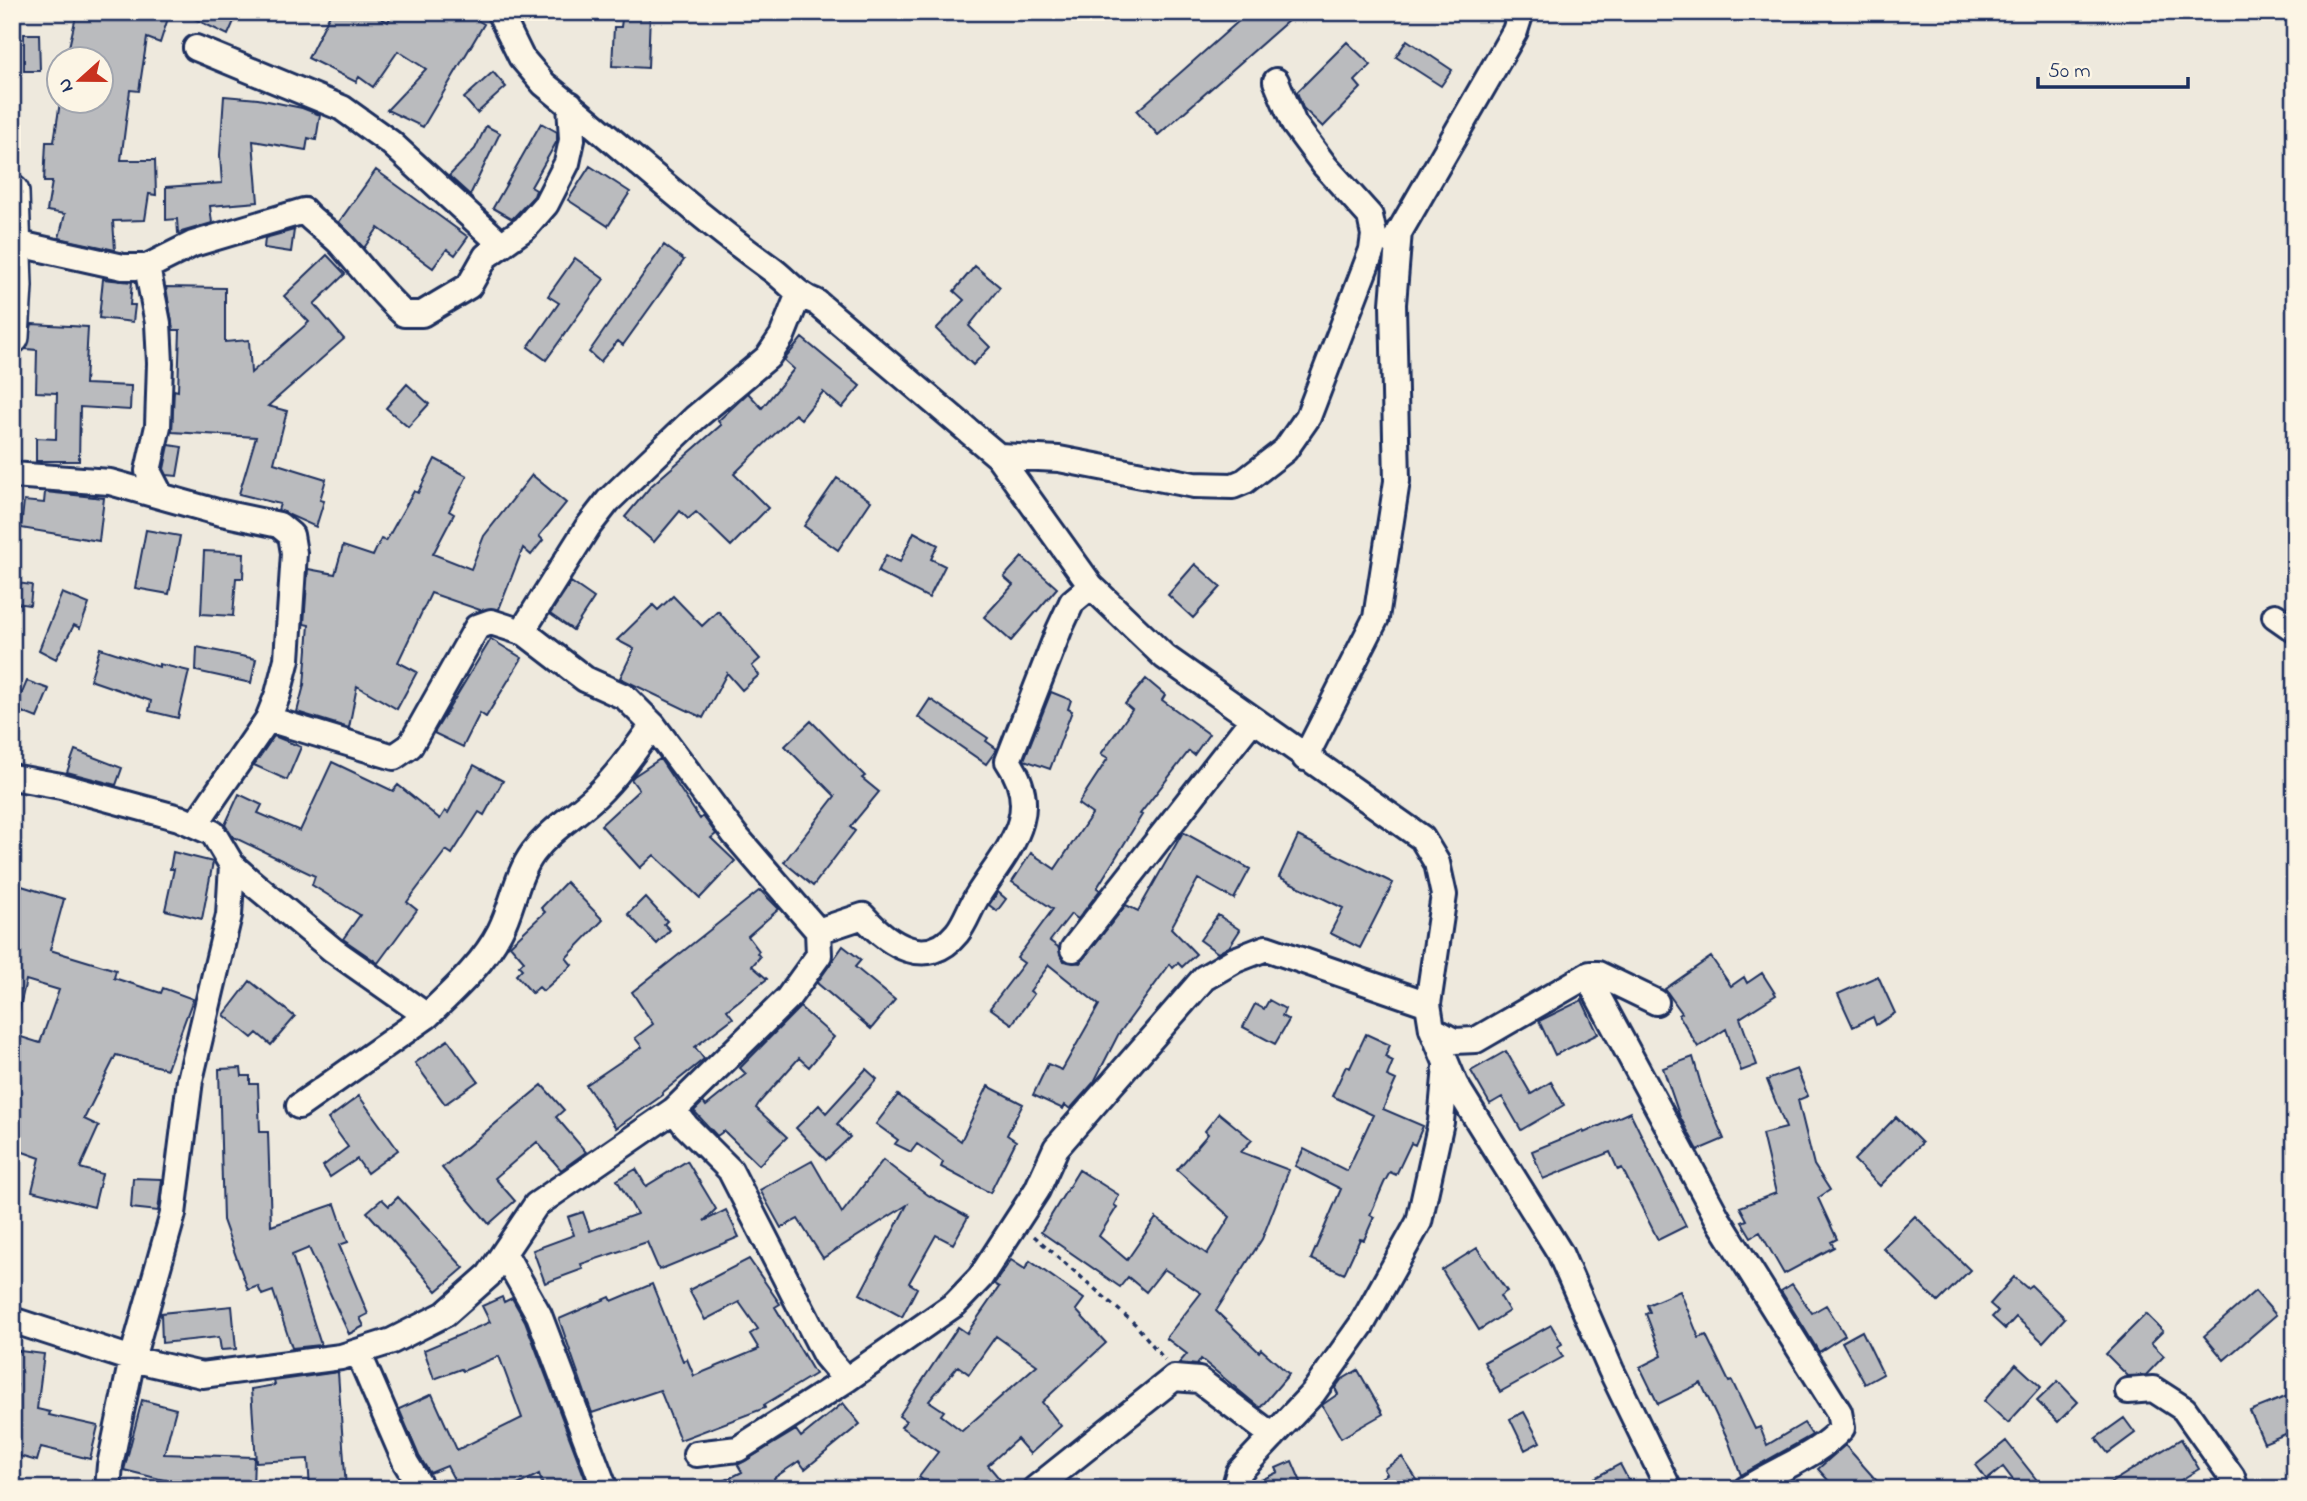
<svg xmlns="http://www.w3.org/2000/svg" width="2307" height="1501" font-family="'Indie Flower',sans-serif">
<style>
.building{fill:#babbbe;stroke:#1b2f5e;stroke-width:2;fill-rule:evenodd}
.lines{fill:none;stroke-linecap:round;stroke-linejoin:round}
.street-casing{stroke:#1b2f5e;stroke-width:30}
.secondary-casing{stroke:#1b2f5e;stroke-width:38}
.path{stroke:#1b2f5e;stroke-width:3.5;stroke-dasharray:5 5;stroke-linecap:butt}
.street{stroke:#fcf5e5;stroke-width:24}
.secondary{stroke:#fcf5e5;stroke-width:33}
</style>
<rect width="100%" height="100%" fill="#eee9dd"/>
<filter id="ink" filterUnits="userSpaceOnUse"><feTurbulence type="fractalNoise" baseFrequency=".0143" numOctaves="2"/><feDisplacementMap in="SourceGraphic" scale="14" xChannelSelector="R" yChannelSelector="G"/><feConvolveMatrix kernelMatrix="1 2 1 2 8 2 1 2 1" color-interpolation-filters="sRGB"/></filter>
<g filter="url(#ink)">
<path class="building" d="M77,12H170L160,43L147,38L139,91L130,90L121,160H155L156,195L149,194L145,220L113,221L115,250L59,238L65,214L47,211L52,182H44L46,142H54L60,102H102V60H66Z
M180,12H238L228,35Z
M331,12H369L388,22L393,12H464L484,24L423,127L387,110L426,69L398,51L373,87L359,77L356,82L308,58Z
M623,12H650L648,68L612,66L614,27H621Z
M1249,12H1298L1158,135L1137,111Z
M24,34H39L40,71H24Z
M1407,40L1452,70L1441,86L1396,57Z
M1347,42L1371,65L1355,81L1361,88L1323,127L1303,108L1297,92Z
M493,72L506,87L477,113L464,98Z
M224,96L258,99L302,108L320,115L316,140L308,138L306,150L253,141L258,202L210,206L212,223L178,233L177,219L166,220V187L222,183L220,155Z
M541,123L557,132V141L531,187L536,190L534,196L512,219L493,208Z
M486,126L500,133L470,195L449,176L475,149Z
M590,166L630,192L608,226L568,200Z
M376,170L468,237L455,255L447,249L433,268L378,228L364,248L339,222Z
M294,230L291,252L264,248L265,238Z
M664,245L684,260L623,345L618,341L600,362L589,352Z
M327,255L345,274L314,304L344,339L268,406L287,411L274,463L326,479L320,500L324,501L316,527L278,510L280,504L239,494L256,437L172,432L174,390L178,391L180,330H173L166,287L225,288V342L249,340L251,373L309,322L284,296Z
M575,258L604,279L546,360L528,347L559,303L548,296Z
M975,266L1000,287L969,326L990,347L973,365L936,329L964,300L954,291Z
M103,279L132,282L130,305H135L133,322L99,318Z
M32,324L88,327L85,384L131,386L130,410L80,407L79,461H36V438L56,439L57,393L36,392L37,350L26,349Z
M802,338L860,386L842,408L823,392L801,419L795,414L734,474L768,508L731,546L696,512L688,519L680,511L654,542L625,517L651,486L721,425L718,421L748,393L762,408L794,369L784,360Z
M407,384L429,404L408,427L386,408Z
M169,445L182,447L177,476L167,475L164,469Z
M435,459L467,476L449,511L454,514L433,554L471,569L484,536L532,475L566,503L539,536L543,540L531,555L523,548L499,609L480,610L431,593L398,662L417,672L397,709L357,686L349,728L297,712L304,685L309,625L304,624L308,569L335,574L343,546L373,556L381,539L386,541L414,491L418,493Z
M837,478L871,501L838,550L804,526Z
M45,492L104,498L99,541L21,528L24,501L44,503Z
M146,530L180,536L169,594L135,588Z
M914,532L938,545L931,559L945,566L929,598L878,572L886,555L900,562Z
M204,551L244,553L243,578H236L233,616L201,614Z
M1022,557L1057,588L1011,641L984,617L1013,585L1004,577Z
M1195,564L1221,587L1193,618L1168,595Z
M571,582L594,598L573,630L550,614Z
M17,583L32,585L30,605L15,603Z
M62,593L89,604L80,628L74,625L56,659L39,650Z
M673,596L702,626L718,611L760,659L752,666L759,675L742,690L727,673L703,718L620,678L634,649L617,640L653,605L658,610Z
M491,639L522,658L486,717L480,713L463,747L434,733Z
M197,647L256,659L251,683L196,671Z
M100,648L159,667V664L189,671L178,718L149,711L151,701L90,680Z
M1146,679L1165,695L1162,700L1209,734L1194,755L1189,751L1140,814L1142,815L1097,888L1100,890L1078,919L1071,914L1050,941L1058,947L1064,961L1080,963L1126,905L1138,911L1183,832L1250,869L1234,899L1198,879L1171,928L1196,954L1182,967L1178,963L1173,968L1170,964L1118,1035L1094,1082L1070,1109L1065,1105L1063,1109L1033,1095L1048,1064L1062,1070L1099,1005L1049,965L1030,991L1034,994L1012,1024L990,1008L1024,963L1017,958L1053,909L1012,882L1031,853L1055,869L1092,814L1078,804L1108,758L1101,754L1132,710L1125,704Z
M27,681L49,689L37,718L12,708L17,691L22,693Z
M1051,692L1071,700L1068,709L1072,711L1050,769L1024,760Z
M930,699L988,738L986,741L997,749L986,764L918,717Z
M811,721L865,776L862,778L879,792L850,827L855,831L813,886L784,862L835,796L785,746Z
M274,736L301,747L287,780L254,765Z
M75,750L122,768L116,785L67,772Z
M660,759L700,819L703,816L716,834L711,838L735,861L700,898L654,855L640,868L601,825L639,790L631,779L634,776Z
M332,762L393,791L398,785L440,819L445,811L448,813L474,765L503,781L484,815L479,812L452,854L446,850L407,902L417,910L378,963L343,939L360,915L312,885L315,876L233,837L225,825L239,794L262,805L258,813L300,831Z
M1298,836L1393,883L1360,948L1330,933L1343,908L1279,877Z
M173,852L213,862L202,919L165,910L174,869H170Z
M566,882L603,920L566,958L572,965L543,991L539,987L532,993L516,975L522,969L519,966L524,961L510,945L545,912L541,908Z
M12,883L64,899L50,950L116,970L114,978L161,993L163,988L193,999L167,1069L116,1055L84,1119L99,1126L80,1168L102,1174L94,1207L32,1191L40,1158L12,1148V1034L40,1043L59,990L26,980L19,1011L12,1010Z
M760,890L779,909L748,936L759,951L757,953L760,957L752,966L767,979L727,1010L733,1018L695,1047L704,1059L662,1093L663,1095L616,1128L586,1085L642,1047L635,1038L653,1024L632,992Z
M998,892L1006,899L997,911L989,905Z
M645,897L667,921L664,924L670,930L657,944L628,914Z
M1218,915L1240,930L1229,947L1218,953L1200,940Z
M843,946L861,960L855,967L895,1000L871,1029L817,983Z
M1711,957L1731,986L1744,977L1747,983L1762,973L1776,995L1740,1018L1757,1065L1741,1071L1726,1029L1698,1047L1679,1015L1682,1013L1665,989Z
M1878,976L1895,1013L1876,1025L1873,1017L1853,1027L1838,994Z
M250,981L295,1017L271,1045L257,1033L252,1038L224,1015Z
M1269,1000L1285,1009L1282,1016L1289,1020L1275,1044L1243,1027L1255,1004L1264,1009Z
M1582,1000L1598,1034L1555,1055L1539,1021Z
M800,1007L834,1037L809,1067L799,1058L759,1103L756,1108L787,1137L759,1165L724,1131L717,1136L694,1111L703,1102L706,1106L746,1074L740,1068Z
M1366,1034L1390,1045L1385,1057L1393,1061L1387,1076L1396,1080L1383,1109L1423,1126L1415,1145L1411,1143L1396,1175L1390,1172L1384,1183L1370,1215L1374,1217L1364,1240L1360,1239L1344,1274L1311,1259L1341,1189L1295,1166L1304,1149L1347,1171L1373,1115L1332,1096L1346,1066L1350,1068Z
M448,1040L478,1081L445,1104L415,1063Z
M1506,1051L1531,1094L1551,1082L1564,1105L1521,1130L1502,1097L1490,1104L1471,1071Z
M1693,1057L1702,1088L1724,1139L1698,1150L1680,1117L1663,1068Z
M241,1068L242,1076H250V1084H258L260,1132H268L271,1226L335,1204L348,1242L339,1245L368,1314L360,1318L364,1326L349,1334L309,1248L292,1255L321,1345L292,1348L273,1291L262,1295L258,1286L248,1290L223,1220L219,1069Z
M866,1069L877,1079L837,1124L850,1137L826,1160L796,1128L819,1105L826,1113Z
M1797,1069L1808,1096L1798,1100L1814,1165L1830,1190L1818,1198L1837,1239L1831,1242L1834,1247L1784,1274L1760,1232L1751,1237L1742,1222L1747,1220L1740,1207L1776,1193L1762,1134L1786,1128L1767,1080Z
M542,1085L564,1110L556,1117L586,1152L561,1170L537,1142L495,1178L515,1201L489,1224L442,1168Z
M988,1086L1023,1104L1007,1135L1016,1141L990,1193L941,1167L943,1162L917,1144L911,1152L895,1144L898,1140L876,1124L898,1095L961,1141Z
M359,1096L398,1150L367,1173L357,1159L330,1177L323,1166L348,1147L328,1119Z
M1630,1112L1686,1226L1658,1240L1622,1168L1618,1170L1610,1152L1543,1179L1532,1151L1583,1130L1584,1133Z
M1219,1113L1252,1140L1241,1152L1289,1170L1262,1239L1216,1311L1259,1352L1261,1349L1289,1374L1260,1408L1201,1359L1197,1365L1179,1363L1187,1354L1166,1338L1201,1293L1164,1269L1146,1292L1128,1277L1120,1287L1041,1232L1079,1170L1119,1195L1114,1205L1117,1207L1099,1236L1127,1260L1156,1218L1207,1254L1230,1217L1177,1170L1208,1134L1205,1131Z
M1896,1117L1922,1143L1880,1186L1854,1160Z
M883,1160L928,1195L968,1217L953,1244L936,1235L909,1283L917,1288L902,1317L860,1294L907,1205L823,1258L798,1219L781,1228L760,1190L812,1161L842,1213Z
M687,1161L716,1209L704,1221L726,1210L739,1237L659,1270L647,1242L581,1264L583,1269L545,1283L533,1250L574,1235L568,1217L583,1212L590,1231L637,1214L617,1180L636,1169L646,1186Z
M133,1178L162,1179L158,1211L131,1208Z
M398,1197L464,1268L437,1291L367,1212L382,1199L389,1206Z
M1915,1216L1970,1270L1938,1302L1883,1248Z
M1477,1248L1507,1291L1500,1296L1509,1311L1479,1330L1442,1270Z
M749,1259L780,1304L775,1307L815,1374L764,1405L765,1408L680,1440L660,1390L592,1413L559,1319L610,1297L612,1301L652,1284L683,1361L687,1359L694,1376L759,1349L750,1334L758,1329L739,1302L705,1320L689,1290Z
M1011,1260L1025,1269L1030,1261L1084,1299L1076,1310L1106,1343L1042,1402L1061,1426L1030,1454L1017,1439L988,1465L1008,1489H934L919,1477L938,1452L901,1427L906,1421L899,1416L958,1327L967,1333L999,1287L994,1284ZM996,1336L1037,1365L962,1431L941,1415L944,1411L929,1401L958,1366L969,1374Z
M2014,1277L2027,1288L2031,1285L2065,1318L2043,1342L2016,1317L2005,1329L1992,1317L1998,1311L1990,1304Z
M1792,1284L1812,1313L1826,1305L1845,1335L1819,1352L1781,1291Z
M1680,1291L1699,1338L1706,1335L1729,1382L1732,1381L1755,1429L1760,1427L1767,1445L1804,1423L1812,1435L1741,1475L1728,1440L1701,1383L1658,1404L1640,1367L1662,1356L1646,1314L1650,1312L1647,1305Z
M2255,1291L2276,1315L2224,1360L2204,1336Z
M502,1297L504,1302L512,1298L525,1321L589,1489H544L539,1474L510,1489H459L447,1466L430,1473L419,1456L399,1409L432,1394L457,1450L522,1418L499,1356L463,1371L461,1369L434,1379L424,1350L490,1322L482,1306Z
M232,1306L236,1349L221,1350L219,1337L162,1343L161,1313Z
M2146,1314L2163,1331L2151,1343L2164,1356L2146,1375L2128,1376L2106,1354Z
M1551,1325L1562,1344L1557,1347L1563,1357L1500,1392L1484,1362Z
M1862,1331L1883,1374L1865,1384L1842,1342Z
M12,1350L44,1354L37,1409L50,1412L49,1415L98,1426L90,1459L41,1447L37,1461L12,1454V1403L17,1385H12Z
M2016,1364L2041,1387L2008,1423L1984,1401Z
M1358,1370L1383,1414L1341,1438L1322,1405L1338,1394L1335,1388L1341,1380Z
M338,1372L346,1489H310L308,1459L256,1462L251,1389L275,1385L274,1381Z
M2058,1381L2078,1402L2058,1422L2037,1401Z
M2295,1393V1430L2264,1443L2250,1411Z
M142,1400L176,1409L164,1454L254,1457L253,1489H172V1482L124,1470Z
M843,1403L860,1424L805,1469L799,1461L774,1478L776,1483L766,1489H708L742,1472L738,1465L796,1430L801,1437Z
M1524,1412L1540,1442L1525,1450L1510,1419Z
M2124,1418L2135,1433L2108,1453L2096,1438Z
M2181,1439L2199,1469L2166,1489H2101Z
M2006,1441L2044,1489H2020L2003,1467L1987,1480L1976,1465Z
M1845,1445L1884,1489H1836L1818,1469Z
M1402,1457L1423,1489H1364L1387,1474L1384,1469Z
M1292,1461L1304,1489H1250L1251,1485L1278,1472L1276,1468Z
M1620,1464L1633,1489H1574Z"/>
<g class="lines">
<defs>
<path id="street" d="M499,12L521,57L544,84C620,145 691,211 770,268C787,280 796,295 816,302L998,456L1091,586L1165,657L1422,838L1437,863L1444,895L1428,1004L1432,1029L1455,1084L1560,1253L1611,1370L1669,1489
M196,48L342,108L391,143L502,245
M15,243L123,267H147L193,244L304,211C315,224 330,232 341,244C362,268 380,292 404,314H422L469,286L486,256L525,228L546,204L567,163L572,140L570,104
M1393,243L1499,59L1515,31L1521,12
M147,267L158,323L160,363L158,426L148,471L161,496
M998,456L1059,459L1194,485L1233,486L1245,481L1285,450L1308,417L1372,250L1374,235L1370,216L1325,166L1294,124L1276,81
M12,475L110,482L217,512L279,525L291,535L294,553L287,659L278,694L268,719L195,825
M2275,616L2295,630
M268,719L394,757L410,746L477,627L491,622L525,633
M1305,758L1376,618L1397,481L1393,304L1399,231
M12,777L61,786L179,818L213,833L232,865L250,881L333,950L427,1016L299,1106
M818,931L863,916C889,945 927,970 957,933C966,922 970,907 978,895C1006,851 1045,814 1008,761L1059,630L1072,602L1091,586
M1073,949L1252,720
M1587,976L1718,1219L1839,1412L1842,1428C1817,1456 1778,1468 1746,1489
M427,1016C453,991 484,963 500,931C513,906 516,876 533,853C551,829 575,816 596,796C618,775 635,750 653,725
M1432,1029L1454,1041L1476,1040L1590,974H1598L1656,1002
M674,1110L686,1126L730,1170L825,1355L846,1380
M504,1253L539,1315L605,1489
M12,1320L132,1359L202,1375L341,1357L392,1341L445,1314L489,1275L536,1205L674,1110L788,998L819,955L818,931L735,835L653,725L625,697L585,679L525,633L528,622L587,528L608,501L695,418L768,357L782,336L798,296
M358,1352L406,1463L422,1489
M2128,1391L2153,1389L2184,1409L2232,1477L2236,1489
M696,1454L738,1449L846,1380L955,1304L980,1278L1037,1190L1056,1148L1204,978L1235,960L1266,948L1428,1004
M108,1489L110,1465L132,1359L173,1214L190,1080L229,915L232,865
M1035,1489L1174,1378L1199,1380L1273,1436
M1234,1489L1239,1472L1313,1393L1362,1324L1419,1222L1441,1122L1446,1066"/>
<path id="secondary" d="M12,192L15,286L12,337"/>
</defs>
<use href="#street" class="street-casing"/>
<use href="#secondary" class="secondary-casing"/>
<path class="path" d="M1034,1236L1135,1324L1165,1360"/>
<use href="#street" class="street"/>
<use href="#secondary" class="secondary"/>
</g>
</g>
<rect width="2307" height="1501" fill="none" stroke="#fcf5e5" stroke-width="42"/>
<rect x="21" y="21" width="2265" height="1459" fill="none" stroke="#1b2f5e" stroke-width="2.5" filter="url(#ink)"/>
<g transform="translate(80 80) rotate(249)"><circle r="33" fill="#fcf5e5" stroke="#a2a6af" stroke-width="2"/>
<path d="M0-5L12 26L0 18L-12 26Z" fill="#c8321e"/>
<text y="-10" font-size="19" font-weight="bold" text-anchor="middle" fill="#1b2f5e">N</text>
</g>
<path d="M2038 77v10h150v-10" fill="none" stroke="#1b2f5e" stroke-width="3.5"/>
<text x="2048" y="77" font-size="21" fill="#1b2f5e" stroke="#fcf5e5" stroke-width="5" paint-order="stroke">50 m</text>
</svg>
